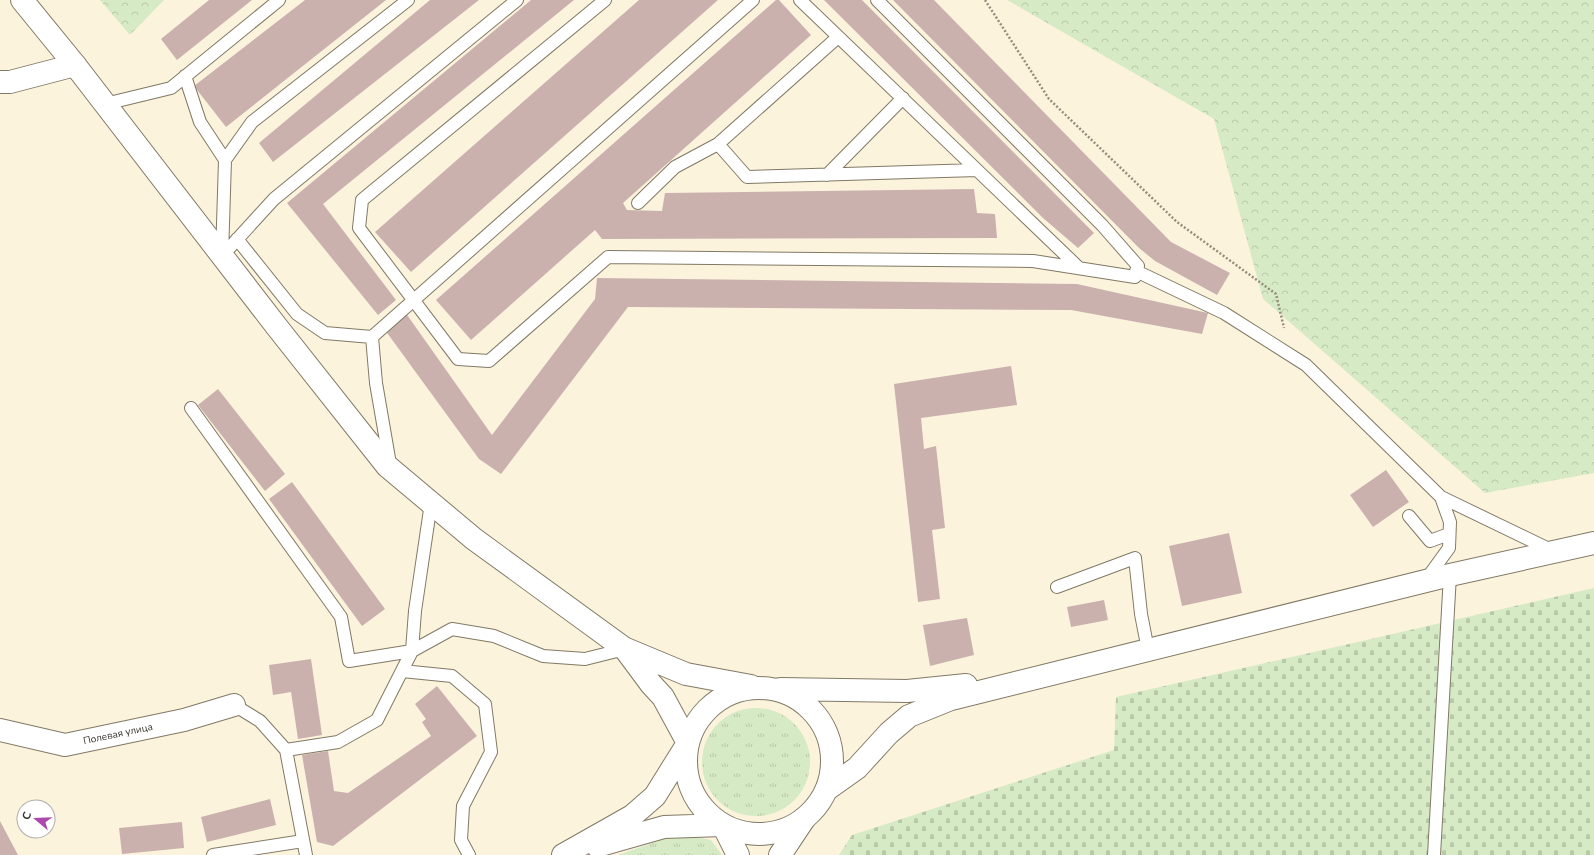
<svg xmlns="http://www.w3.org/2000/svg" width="1594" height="855" font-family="'Nunito Sans',sans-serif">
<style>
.grass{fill:url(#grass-tufts)}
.forest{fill:url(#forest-crowns)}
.cemetery{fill:url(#cemetery-stones)}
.building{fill:#cbb1ae}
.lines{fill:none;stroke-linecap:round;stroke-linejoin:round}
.lane-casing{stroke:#817965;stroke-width:14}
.street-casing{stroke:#817965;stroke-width:24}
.secondary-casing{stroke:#817965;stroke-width:24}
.primary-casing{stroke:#817965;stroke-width:24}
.path{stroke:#938d7e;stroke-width:2.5;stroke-dasharray:2 2;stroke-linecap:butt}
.lane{stroke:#fff;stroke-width:12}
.street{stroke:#fff;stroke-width:22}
.secondary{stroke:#fff;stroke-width:22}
.primary{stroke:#fff;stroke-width:22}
.labels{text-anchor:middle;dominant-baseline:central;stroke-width:3.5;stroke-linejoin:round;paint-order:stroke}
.street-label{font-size:10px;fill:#36332a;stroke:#fff}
</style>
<defs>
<pattern id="grass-tufts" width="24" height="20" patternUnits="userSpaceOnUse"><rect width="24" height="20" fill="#d6eac5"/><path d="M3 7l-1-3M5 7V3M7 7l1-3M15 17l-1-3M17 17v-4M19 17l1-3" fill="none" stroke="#b8c9a9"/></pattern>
<pattern id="forest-crowns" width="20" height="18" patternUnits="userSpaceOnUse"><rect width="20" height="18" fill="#d6eac5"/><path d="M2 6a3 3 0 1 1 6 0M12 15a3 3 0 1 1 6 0" fill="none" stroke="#b8c9a9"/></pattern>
<pattern id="cemetery-stones" width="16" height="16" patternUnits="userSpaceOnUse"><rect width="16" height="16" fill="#d6eac5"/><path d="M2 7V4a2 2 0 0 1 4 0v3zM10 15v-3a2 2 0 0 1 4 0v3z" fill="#b8c9a9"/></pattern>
</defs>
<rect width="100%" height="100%" fill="#fcf3dd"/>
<path class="grass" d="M702 762a54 54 0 1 1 108 0a54 54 0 1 1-108 0Z
M691,836L711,840L722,855H618L667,838Z"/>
<path class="forest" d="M100,0H164L130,35Z
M1007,0H1594V473L1485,493L1263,299L1214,119Z"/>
<path class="cemetery" d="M1594,588V855H839L852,835L1114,750L1116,697Z"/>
<path class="building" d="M209,0H252L177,60L161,39Z
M305,0H386L226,127L194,86Z
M430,0H479L273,162L259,143Z
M531,0H574L323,204L396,300L378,315L287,203Z
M639,0H718L411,272L375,232Z
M776,0H779L811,35L623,203L627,210L662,211L665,193L974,189L977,213L995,214L997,238L602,239L595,230L471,340L436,300Z
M824,0H862L1094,233L1078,248L1043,218Z
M893,0H934L1171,242L1230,273L1217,295L1155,261L1139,248Z
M597,278L1077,284L1208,313L1202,334L1071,310L628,307L501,474L479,459L385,330L405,312L492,435L595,299Z
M1011,366L1017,405L921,418L924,449L936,446L945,528L932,530L940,599L918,602L894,384Z
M218,389L285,474L265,491L198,405Z
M1386,470L1409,502L1373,527L1350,495Z
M292,482L385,609L362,626L269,499Z
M1229,533L1242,593L1182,606L1169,546Z
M1104,600L1108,620L1071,627L1067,607Z
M967,618L974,655L930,666L923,625Z
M311,659L322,735L298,739L291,692L273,695L269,665Z
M437,686L477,736L333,846L317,842L302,755L328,751L334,791L348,793L431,736L422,722L426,719L415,704Z
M270,799L276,825L207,842L201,817Z
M0,821L18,855H0Z
M182,822L184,848L122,854L119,828Z"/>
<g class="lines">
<defs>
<path id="lane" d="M408,0L252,122L225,160L222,256L274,199L517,0
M605,0L362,200L359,228L458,359L489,361L608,257L1033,261L1135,277L1138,266L1102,225L877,0
M800,0L1079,268
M838,37L718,144L747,177L977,170
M185,76L200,122L225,160
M105,104L171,88L279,0
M827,175L903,98
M638,203L675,167L718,144
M237,239L297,314L325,333L372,337
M1136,271L1224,313L1306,365L1441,497L1553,551
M191,408L341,617L349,661L412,651L452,629L494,636L543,656L585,659L625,649
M390,464L376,383L372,337L753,0
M1409,516L1430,541L1449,534
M1425,581L1449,548L1450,522L1441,497
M1057,587L1135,558L1141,614L1148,650
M402,671L452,676L485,704L491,752L463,806L461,840L469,855
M234,705L260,721L286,750L306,855
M286,750L338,742L377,720L412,651L415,611L431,503
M213,855L303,841
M1434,855L1450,575"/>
<path id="street" d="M0,82H10L75,65
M0,730L65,745L184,720L234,705"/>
<path id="secondary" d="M22,0L75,65L277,327L387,466L474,539L625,649
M723,825L738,855
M780,855L804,819"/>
<path id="primary" d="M626,649L686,674L751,686
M686 761a73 73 0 1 1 146 0a73 73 0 1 1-146 0Z
M780,689L907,691L966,685
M826,790L857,768L889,733L909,716L951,699L1450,575L1594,543
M597,846L664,827L723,825
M563,855L632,816L655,796L688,743L663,697L651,684L625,649"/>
</defs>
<use href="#lane" class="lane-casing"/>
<use href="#street" class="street-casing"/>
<use href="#secondary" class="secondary-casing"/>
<use href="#primary" class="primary-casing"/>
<path class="path" d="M985,0L1049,99L1177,222L1276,294L1284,328"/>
<use href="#lane" class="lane"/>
<use href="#street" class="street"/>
<use href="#secondary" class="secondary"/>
<use href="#primary" class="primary"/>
</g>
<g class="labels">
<g class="street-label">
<text transform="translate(118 734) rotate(-12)">Полевая улица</text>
</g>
</g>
<g transform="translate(36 819) rotate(289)"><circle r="19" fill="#ffffff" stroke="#afadaa"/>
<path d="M0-3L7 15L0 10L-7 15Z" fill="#ad48ad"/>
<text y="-6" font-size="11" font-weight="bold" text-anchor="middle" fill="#36332a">С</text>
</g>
</svg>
